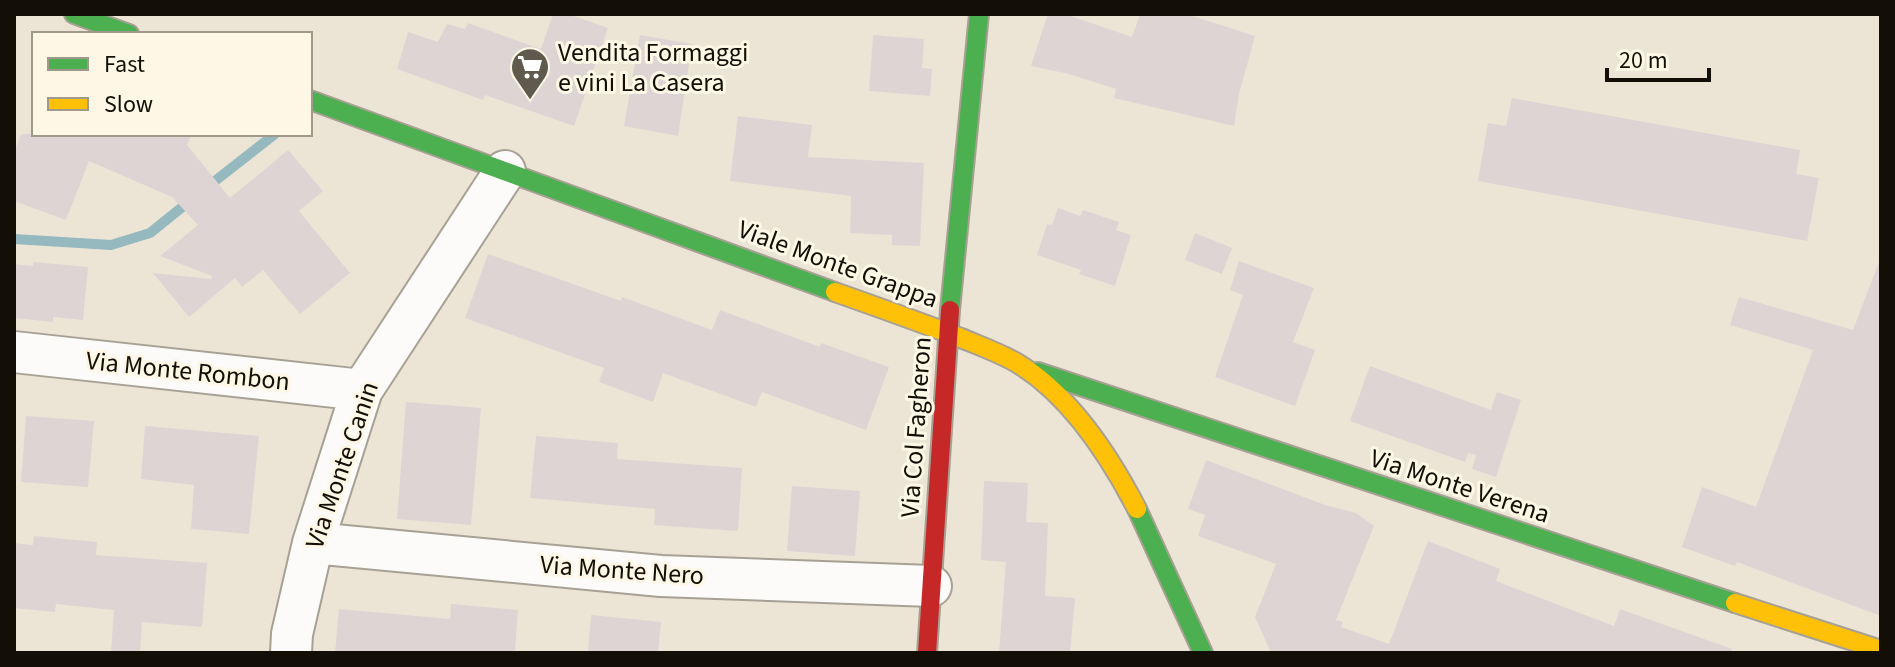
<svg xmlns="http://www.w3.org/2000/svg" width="1895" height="667" font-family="'Source Sans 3',sans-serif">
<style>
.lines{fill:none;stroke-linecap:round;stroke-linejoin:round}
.stream{stroke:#96b9c0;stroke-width:10}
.building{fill:#dfd4d4}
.street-casing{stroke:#a7a195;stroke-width:44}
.fast-casing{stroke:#a7a195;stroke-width:22}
.slow-casing{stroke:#a7a195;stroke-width:22}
.jam-casing{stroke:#a7a195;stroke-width:22}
.street{stroke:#fcfbf9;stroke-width:40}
.fast{stroke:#4caf50;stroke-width:18}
.slow{stroke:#ffc107;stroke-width:18}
.jam{stroke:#c62828;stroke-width:18}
.labels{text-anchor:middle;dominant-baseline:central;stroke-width:6;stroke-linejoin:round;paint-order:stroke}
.poi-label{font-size:26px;fill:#140f06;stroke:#fef7e5;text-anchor:start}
.street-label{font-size:26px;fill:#140f06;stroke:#fef7e5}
</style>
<rect width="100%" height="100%" fill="#ece5d5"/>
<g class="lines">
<path class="stream" d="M206,188L275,134
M14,239L111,245L150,233L191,200"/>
</g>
<path class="building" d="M553,14H568L608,28L574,126L485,95L483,100L397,69L408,32L438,42L447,24L465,29L468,23L541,49Z
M1048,14H1065L1132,37L1140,14H1186L1255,36L1239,94L1234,126L1114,98L1116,89L1069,74L1031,66Z
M640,35L692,44L678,136L624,126Z
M873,35L924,39L922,68L932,69L930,96L869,91Z
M1512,98L1800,150L1796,174L1819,178L1807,241L1478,181L1488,123L1506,126Z
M738,116L812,125L808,157L924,163L920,246L892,245V235L850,233L851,196L730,181Z
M21,134H192L187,145L230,198L288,150L323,191L299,211L350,273L300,314L263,270L242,287L235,278L189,317L153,273L211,279L212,276L160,256L198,225L172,197L89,161L66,220L14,201V153Z
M1058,208L1080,216L1083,210L1119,222L1116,230L1131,235L1115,286L1079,274L1081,270L1037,255L1047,224L1052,225Z
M1195,233L1232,248L1222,274L1185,260Z
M488,254L621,301L622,297L712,330L720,310L820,347L821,343L889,367L866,430L762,392L756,407L663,373L653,402L599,382L604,368L465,318Z
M1239,261L1314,288L1293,342L1315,350L1295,406L1215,377L1243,295L1230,290Z
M33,262L88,267L83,320L53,317V322L14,318V264L33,266Z
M1879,262L1881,263V616L1737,562L1735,566L1682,547L1702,487L1756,507L1813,350L1730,325L1739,297L1853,330Z
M1370,366L1491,410L1497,392L1521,400L1496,477L1472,469L1476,455L1468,453L1465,462L1350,421Z
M406,402L481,408L471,525L397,519Z
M26,416L94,421L88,487L21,482Z
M145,426L259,436L249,534L191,529L194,485L141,479Z
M536,436L618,443L617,459L742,468L738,531L654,525L655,509L530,498Z
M1206,460L1325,505L1356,513L1374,526L1336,620L1343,622L1341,627L1389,644L1428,541L1500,569L1496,581L1614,626L1620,609L1732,649L1731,653H1271L1255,617L1276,564L1198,536L1205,515L1188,509Z
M984,481L1028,483L1026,522L1048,523L1045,596L1075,598L1070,653H999L1006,562L981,560Z
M792,486L860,491L855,556L787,551Z
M34,536L97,542L96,555L207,563L202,627L142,622L140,653H111L114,610L56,604L55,612L14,608V543L33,545Z
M451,604L518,610L515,653H335L339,609L450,619Z
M591,615L661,622L658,653H588Z"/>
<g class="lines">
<defs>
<path id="street" d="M14,352L362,390
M313,543L661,576L931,586
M291,653L292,634L313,543L362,390L505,171"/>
<path id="fast" d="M74,14L129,34
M310,100L835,292
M950,310L979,14
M1038,372L1735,603
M1137,509L1203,653"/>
<path id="slow" d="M835,292C877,307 920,322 961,338C980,346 1000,353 1017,363C1070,395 1109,455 1137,509
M1735,603L1881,650"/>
<path id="jam" d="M927,653L950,310"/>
</defs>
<use href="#street" class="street-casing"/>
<use href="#fast" class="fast-casing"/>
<use href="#slow" class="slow-casing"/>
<use href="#jam" class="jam-casing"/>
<use href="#street" class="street"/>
<use href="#fast" class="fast"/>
<use href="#slow" class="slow"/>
<use href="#jam" class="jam"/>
</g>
<defs>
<symbol id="supermarket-pin" viewBox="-11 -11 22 30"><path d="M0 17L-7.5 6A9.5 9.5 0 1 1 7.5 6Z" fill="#605a4e" stroke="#fef7e5"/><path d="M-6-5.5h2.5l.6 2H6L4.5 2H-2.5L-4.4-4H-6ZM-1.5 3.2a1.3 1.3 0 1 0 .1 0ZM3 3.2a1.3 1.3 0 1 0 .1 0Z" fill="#fff"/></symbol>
</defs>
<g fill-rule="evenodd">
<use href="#supermarket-pin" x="508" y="45" width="44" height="60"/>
</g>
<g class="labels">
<g class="poi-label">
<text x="558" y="52">Vendita Formaggi<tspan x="558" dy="30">e vini La Casera</tspan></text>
</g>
<g class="street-label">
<text transform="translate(838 264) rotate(20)">Viale Monte Grappa</text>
<text transform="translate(188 371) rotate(6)">Via Monte Rombon</text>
<text transform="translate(916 427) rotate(-86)">Via Col Fagheron</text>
<text transform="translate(342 465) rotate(-71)">Via Monte Canin</text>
<text transform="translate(1460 486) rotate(18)">Via Monte Verena</text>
<text transform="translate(622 570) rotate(4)">Via Monte Nero</text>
</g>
</g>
<rect width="1895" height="667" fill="none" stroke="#140f06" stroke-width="32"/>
<rect x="32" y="32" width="280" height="104" fill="#fef7e5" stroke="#a09a8c" stroke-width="2"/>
<rect x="48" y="58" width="40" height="12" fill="#4caf50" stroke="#a09a8c" stroke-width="2"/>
<text x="104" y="72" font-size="24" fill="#140f06">Fast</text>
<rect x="48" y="98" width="40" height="12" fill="#ffc107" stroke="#a09a8c" stroke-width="2"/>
<text x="104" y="112" font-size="24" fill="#140f06">Slow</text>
<path d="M1607 68v12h102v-12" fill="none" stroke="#140f06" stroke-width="4"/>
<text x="1619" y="68" font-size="24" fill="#140f06" stroke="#fef7e5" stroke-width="6" paint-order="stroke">20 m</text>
</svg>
